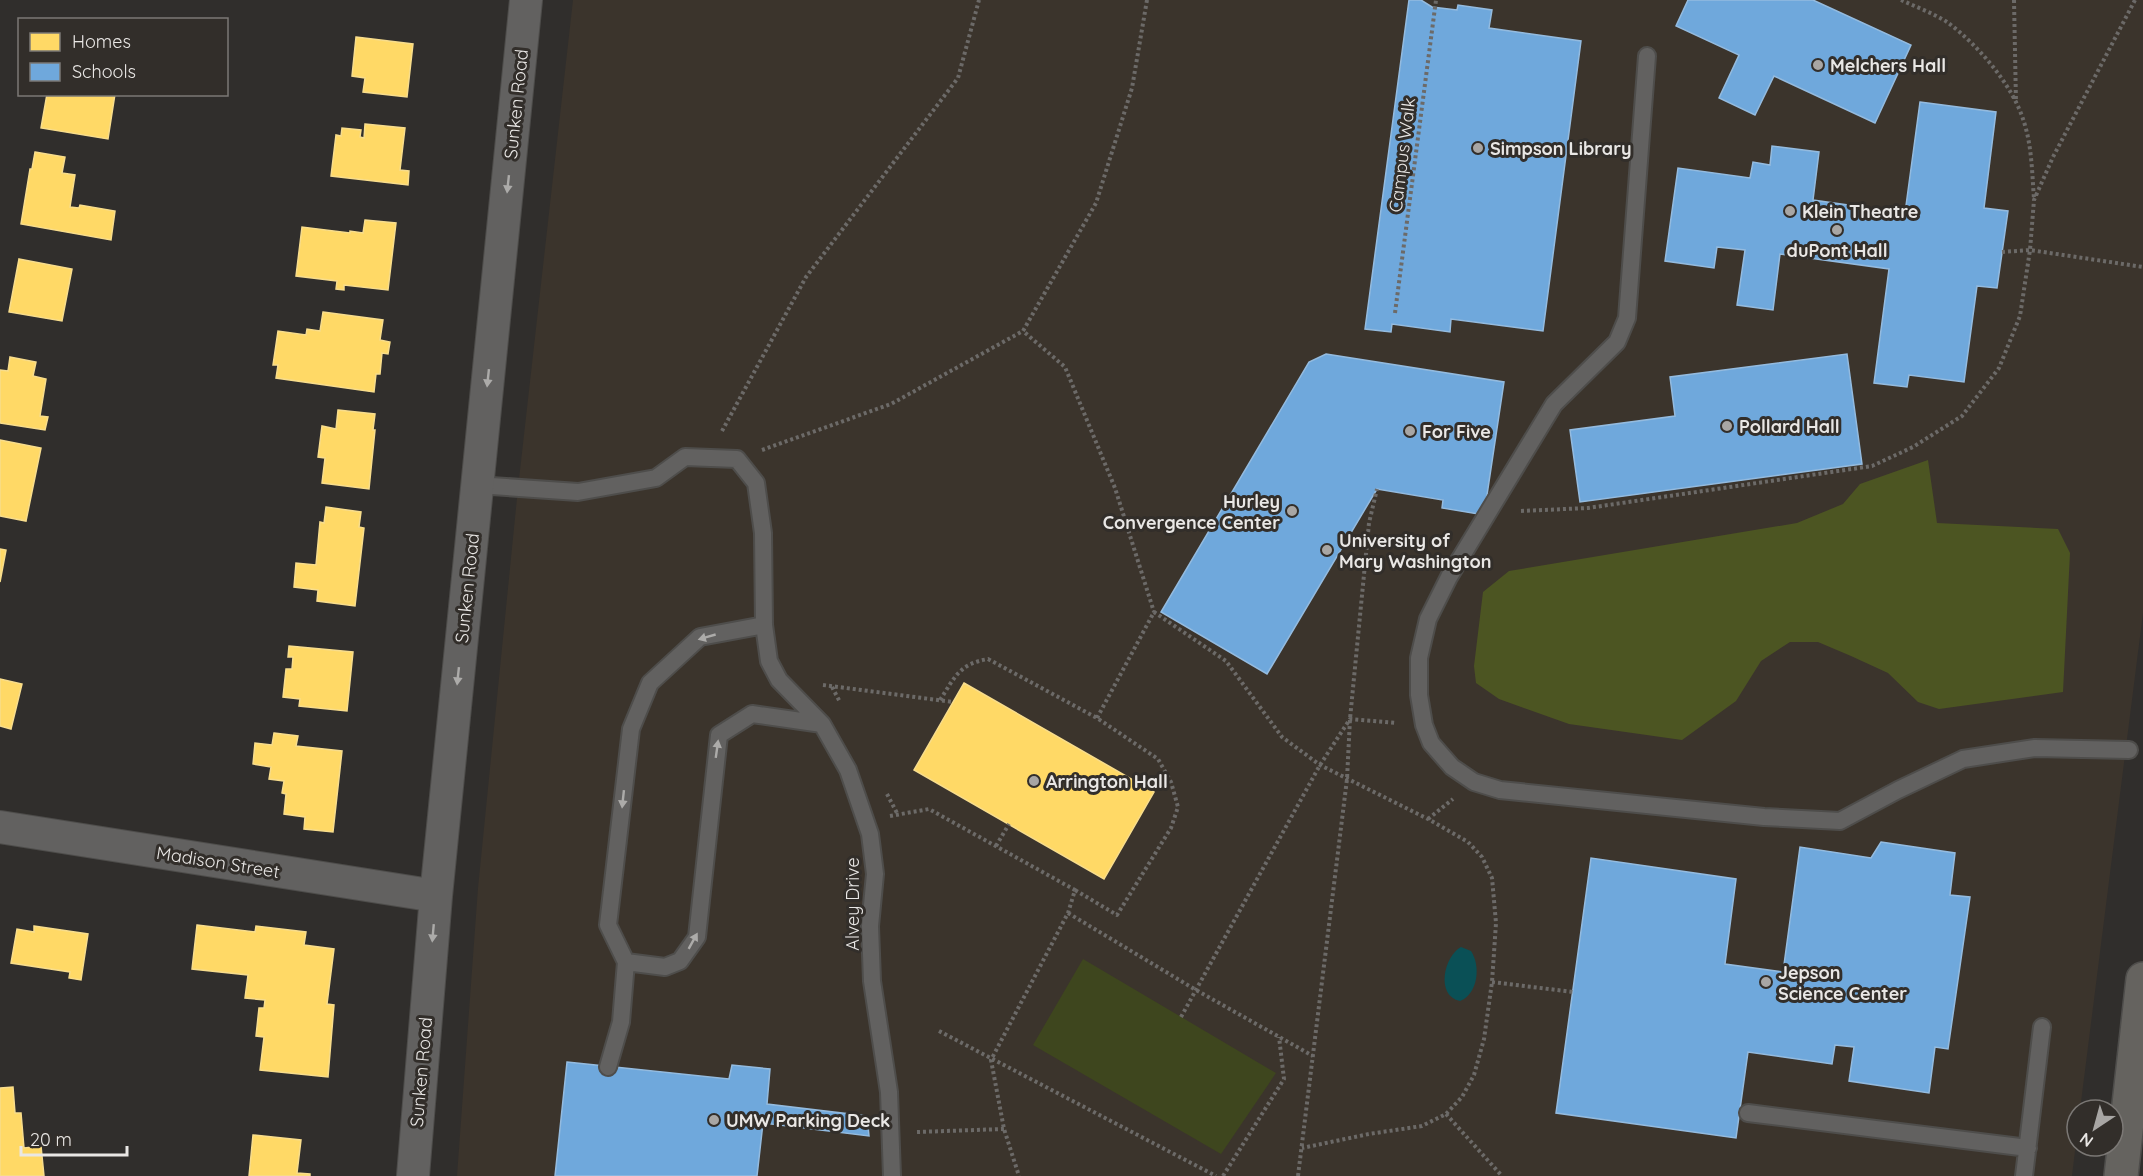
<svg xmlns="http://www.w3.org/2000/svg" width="2143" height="1176" font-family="Quicksand,sans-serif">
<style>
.built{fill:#3b342c}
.green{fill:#3e461e}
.forest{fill:#4c5522}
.water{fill:#0a5056}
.homes{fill:#ffd966;stroke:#f8dd8c;stroke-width:1.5}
.schools{fill:#6fa8dc;stroke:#94bbdf;stroke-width:1.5}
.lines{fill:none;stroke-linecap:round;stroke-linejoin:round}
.lane-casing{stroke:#4e4d4b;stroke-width:20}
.street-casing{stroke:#4e4d4b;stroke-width:34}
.secondary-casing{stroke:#4e4d4b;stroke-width:36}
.path{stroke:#6c6a68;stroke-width:4;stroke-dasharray:3 3;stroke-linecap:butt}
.lane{stroke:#626160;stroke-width:16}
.street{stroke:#626160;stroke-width:32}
.secondary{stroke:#65635f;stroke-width:33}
.oneway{fill:#acaba9}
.poi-dot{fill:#a8a6a4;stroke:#322e2a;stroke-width:2}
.labels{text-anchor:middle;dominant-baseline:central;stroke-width:6;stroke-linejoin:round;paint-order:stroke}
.poi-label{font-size:18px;font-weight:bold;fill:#e9e7e5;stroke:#322e2a;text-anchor:start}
.street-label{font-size:18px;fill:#e9e7e5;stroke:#322e2a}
</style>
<rect width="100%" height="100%" fill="#302e2c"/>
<path class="built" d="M573,0H2143V613L2080,1110H2077V1134L2072,1176H457L478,888L518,488Z"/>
<path class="green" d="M1083,959L1276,1073L1221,1154L1033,1045Z"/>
<path class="forest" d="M1928,460L1937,523L2058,529L2070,553L2063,692L1939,709L1918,702L1888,673L1851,656L1818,642H1790L1761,661L1736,701L1682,740L1569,724L1499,699L1476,683L1474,666L1483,592L1509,571L1797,523L1843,504L1860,484Z"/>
<path class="water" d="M1461,947L1471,951C1481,966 1478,994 1460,1001C1435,996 1444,956 1461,947Z"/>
<path class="homes" d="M356,37L413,44L407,97L363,92L365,78L352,76Z
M47,94H115L108,139L41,128Z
M365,124L405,128L400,170L409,171L408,185L331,176L336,135L341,136L342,128L361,130L360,137L364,138Z
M35,152L65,157L62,173L75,175L70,207L79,208L80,205L115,211L111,240L21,224L30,169H32Z
M365,220L396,223L388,290L344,285V290L336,289L337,281L296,276L302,227L350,233V231L363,233Z
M19,259L72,269L62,321L9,312Z
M323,312L383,320L380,340L390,342L388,354L382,353L380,374H376L374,392L276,378L278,365H273L278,331L306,335L307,329L320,331Z
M10,357L36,362L33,376L46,379L40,416L48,417L45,430L0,423V370L8,371Z
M338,410L375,414L373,430H375L369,489L322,483L325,458L318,457L322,426L336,429Z
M0,440L41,448L26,521L0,516Z
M326,507L361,512L359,527L364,528L355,606L317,601L318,590L294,587L296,563L316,565L320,522L324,523Z
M0,549L6,550L0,582Z
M289,646L353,652L347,711L299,706L300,699L283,697L286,669H292L293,657H288Z
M0,679L22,684L11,729L0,726Z
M964,683L1154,792L1104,879L914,770Z
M274,733L298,736L296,746L342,751L333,832L304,829L305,817L284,814L286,794L282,793L284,781L269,779L271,767L253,764L255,743L272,745Z
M197,925L255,932L256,926L306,932L304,945L334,949L327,1004L334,1005L328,1077L260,1070L264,1037L256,1036L259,1008H264L265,1000L245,998L248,975L192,969Z
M34,926L88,934L81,980L69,978L70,972L11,963L17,929L34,932Z
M13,1087L15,1113H21L24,1148L41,1146L44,1176H0V1088Z
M253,1135L301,1140L297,1173L310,1174V1176H249Z"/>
<path class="schools" d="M1409,0H1421L1432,7L1457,10L1458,5L1492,10L1489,28L1581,41L1543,331L1451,319L1450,332L1392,324L1391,332L1365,329Z
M1688,0H1813L1911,45L1875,123L1774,76L1755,115L1719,98L1739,55L1676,26Z
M1920,102L1996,112L1984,208L2008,211L1997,288L1977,286L1964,382L1909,375L1907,387L1874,383L1889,269L1780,254L1773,310L1737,305L1745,250L1717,247L1714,268L1665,261L1678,168L1750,178L1753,162L1770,165L1772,146L1819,152L1813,200L1905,213Z
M1326,354L1504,382L1484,515L1442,508L1443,500L1377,489L1267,674L1161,612L1309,362Z
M1847,354L1862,464L1580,502L1570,430L1675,416L1670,377Z
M1881,842L1955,853L1950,895L1970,897L1948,1049L1935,1047L1929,1093L1849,1081L1854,1047L1835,1045L1832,1064L1748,1052L1736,1138L1556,1113L1591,858L1736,879L1725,964L1783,972L1800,847L1871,858Z
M567,1062L729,1079L732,1065L770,1069L767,1104L867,1116L869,1136L763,1123L757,1176H555Z"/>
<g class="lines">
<defs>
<path id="lane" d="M1647,56L1627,318L1617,342L1554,404L1449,577L1428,619L1419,658V695L1424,725L1431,743L1452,767L1474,782L1500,790L1764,817L1840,821L1898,790L1963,759L2035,748L2129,750
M477,485L578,492L656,478L685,457L737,459L756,483L763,533L764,625L769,661L779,680L822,724L848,770L870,834L875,874L870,926L872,981L889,1092L892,1176
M626,962L665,967L680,961L697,937L719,735L752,714L822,724
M608,1067L621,1022L626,962L608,925L631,729L650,683L700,637L764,625
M1748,1113L2028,1148
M2024,1176L2042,1027"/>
<path id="street" d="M0,827L436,896
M413,1176L436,896L526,0"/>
<path id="secondary" d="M2121,1176L2143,979"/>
</defs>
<use href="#lane" class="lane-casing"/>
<use href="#street" class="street-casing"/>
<use href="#secondary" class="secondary-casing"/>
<path class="path" d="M1147,0L1132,88L1096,203L1023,331L1065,367L1115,488L1154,612
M1901,0C1916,7 1933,13 1947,22C1977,44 2013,85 2024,122C2032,147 2032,173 2034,199
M2014,0L2016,103
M2002,252L2030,250L2143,267
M1395,313L1436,0
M722,431L806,277L958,78L979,0
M762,450L891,404L1023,331
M1521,511L1588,508L1872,466L1913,447L1962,416L1999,368L2020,316L2030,250L2034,200L2053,157L2135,0
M823,685L953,702
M832,687L840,702
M940,700C955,677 959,664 988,659L1097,718L1158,759L1171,782L1178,807L1171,828L1117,915L1075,890
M1097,718L1154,612L1226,661L1282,737L1320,765L1428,819L1468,842L1482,857L1492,878L1496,923L1492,982L1484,1039L1474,1075L1462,1097L1446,1114L1422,1126L1369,1134L1302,1148
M887,794L898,815
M890,816L929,809L1075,890L1068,913L991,1060L1004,1129L1019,1176
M1428,819L1453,799
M996,846L1009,824
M1068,913L1196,990L1313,1056
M1492,982L1573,992
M1181,1017L1320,765L1350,719L1396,723
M939,1031L1216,1176
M1446,1114L1502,1176
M917,1132L1004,1129
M1223,1176L1284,1079L1279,1037
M1298,1176L1347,779L1350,719L1369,523L1377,489"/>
<use href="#lane" class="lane"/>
<use href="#street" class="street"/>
<use href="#secondary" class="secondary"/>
</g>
<defs><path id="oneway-solid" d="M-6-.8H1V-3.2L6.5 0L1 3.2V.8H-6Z" transform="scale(1.5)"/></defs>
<g class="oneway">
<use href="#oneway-solid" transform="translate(508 184) rotate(96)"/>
<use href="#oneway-solid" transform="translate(488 378) rotate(96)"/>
<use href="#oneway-solid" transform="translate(707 637) rotate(164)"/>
<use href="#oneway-solid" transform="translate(458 676) rotate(96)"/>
<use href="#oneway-solid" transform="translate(717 749) rotate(-82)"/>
<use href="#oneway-solid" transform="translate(623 799) rotate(96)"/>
<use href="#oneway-solid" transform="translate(433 933) rotate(95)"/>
<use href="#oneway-solid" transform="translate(693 941) rotate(-61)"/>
</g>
<g class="poi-dot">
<circle cx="1818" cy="65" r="6"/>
<circle cx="1478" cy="148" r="6"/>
<circle cx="1790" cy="211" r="6"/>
<circle cx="1837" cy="230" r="6"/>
<circle cx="1727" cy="426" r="6"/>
<circle cx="1410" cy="431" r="6"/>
<circle cx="1292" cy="511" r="6"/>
<circle cx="1327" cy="550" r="6"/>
<circle cx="1034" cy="781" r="6"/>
<circle cx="1766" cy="982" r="6"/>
<circle cx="714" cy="1120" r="6"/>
</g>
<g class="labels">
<g class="poi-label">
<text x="1830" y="65">Melchers Hall</text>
<text x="1490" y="148">Simpson Library</text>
<text x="1802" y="211">Klein Theatre</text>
<text x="1837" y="250" text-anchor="middle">duPont Hall</text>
<text x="1739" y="426">Pollard Hall</text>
<text x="1422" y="431">For Five</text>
<text x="1280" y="501" text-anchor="end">Hurley<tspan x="1280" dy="21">Convergence Center</tspan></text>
<text x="1339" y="540">University of<tspan x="1339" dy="21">Mary Washington</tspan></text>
<text x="1046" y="781">Arrington Hall</text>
<text x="1778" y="972">Jepson<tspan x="1778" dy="21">Science Center</tspan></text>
<text x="726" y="1120">UMW Parking Deck</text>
</g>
<g class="street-label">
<text transform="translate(516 104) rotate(-84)">Sunken Road</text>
<text transform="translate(1402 155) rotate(-83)">Campus Walk</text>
<text transform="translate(467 588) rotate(-84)">Sunken Road</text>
<text transform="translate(218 862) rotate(9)">Madison Street</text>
<text transform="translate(852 904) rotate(-90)">Alvey Drive</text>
<text transform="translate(421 1072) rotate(-85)">Sunken Road</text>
</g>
</g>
<rect x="18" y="18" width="210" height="78" fill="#322e2a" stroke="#7b7875" stroke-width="1.5"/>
<rect x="30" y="33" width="30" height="18" fill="#ffd966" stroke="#7b7875" stroke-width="1.5"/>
<text x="72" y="48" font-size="18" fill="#e9e7e5">Homes</text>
<rect x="30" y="63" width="30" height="18" fill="#6fa8dc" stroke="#7b7875" stroke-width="1.5"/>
<text x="72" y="78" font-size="18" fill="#e9e7e5">Schools</text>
<g transform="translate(2095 1128) rotate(216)"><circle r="28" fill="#322e2a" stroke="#7b7875" stroke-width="1.5"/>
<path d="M0-4.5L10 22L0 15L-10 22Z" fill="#a8a6a4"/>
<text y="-9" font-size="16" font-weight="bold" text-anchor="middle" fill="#e9e7e5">N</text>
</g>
<path d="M21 1146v9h106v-9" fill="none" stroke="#e9e7e5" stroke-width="3"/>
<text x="30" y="1146" font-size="18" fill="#e9e7e5" stroke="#322e2a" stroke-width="4.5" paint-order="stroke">20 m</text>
</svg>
